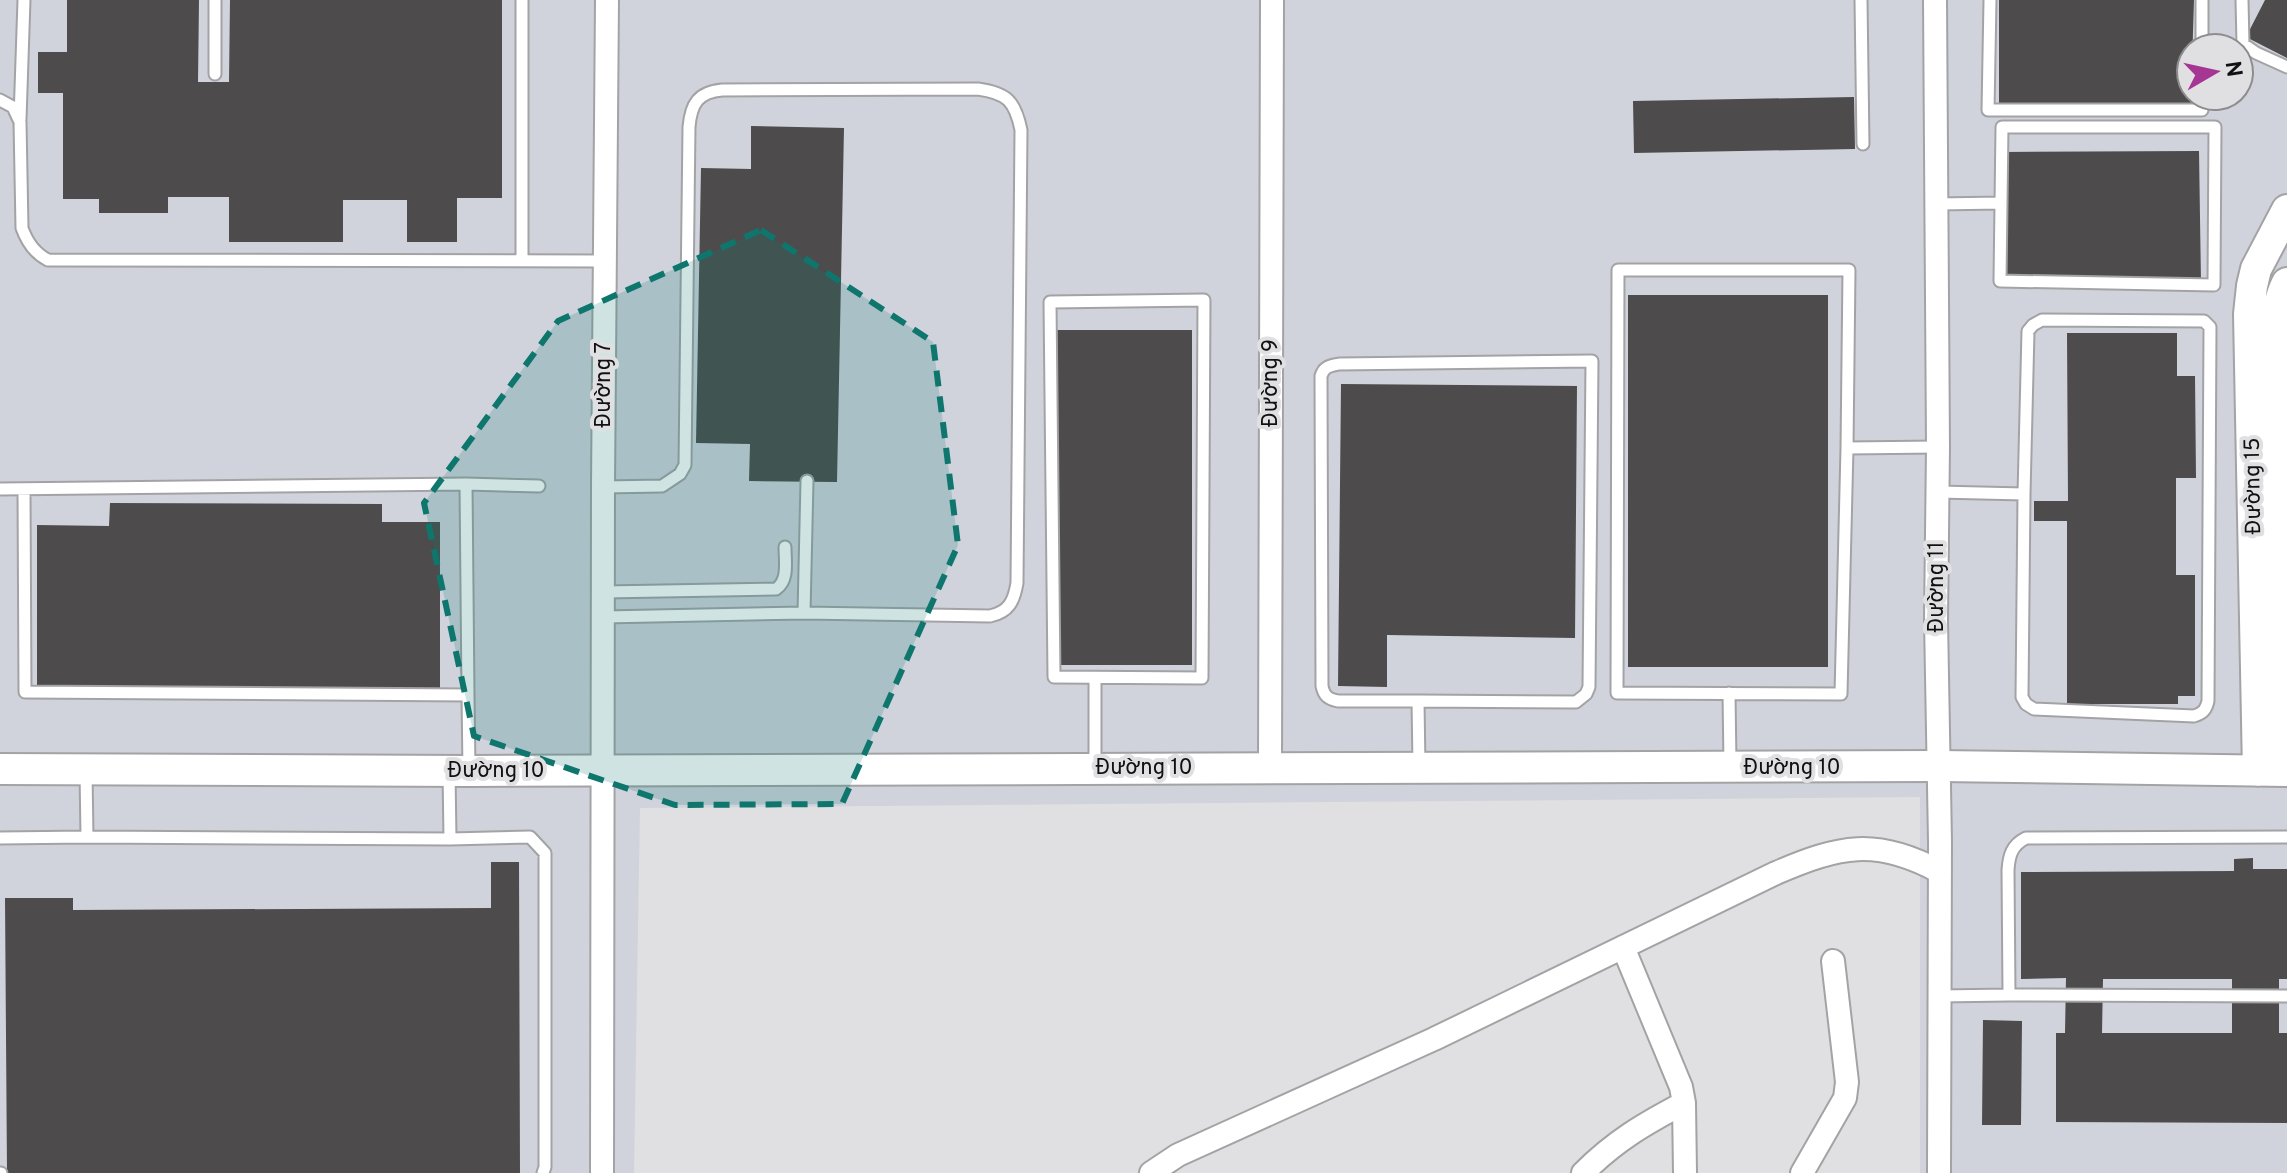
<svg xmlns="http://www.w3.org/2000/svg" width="2287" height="1173" font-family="Overpass,sans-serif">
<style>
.built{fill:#d0d3dc;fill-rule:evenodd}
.building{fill:#4d4b4b;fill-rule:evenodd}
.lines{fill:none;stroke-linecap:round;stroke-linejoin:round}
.lane-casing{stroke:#a3a3a5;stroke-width:15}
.street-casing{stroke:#a3a3a5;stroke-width:26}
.secondary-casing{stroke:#a3a3a5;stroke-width:34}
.lane{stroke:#fff;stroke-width:11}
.street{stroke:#fff;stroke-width:22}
.secondary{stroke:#fff;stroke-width:30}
.marked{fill:#0f766e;fill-opacity:0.2;stroke:#0f766e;stroke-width:6;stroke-dasharray:16 10;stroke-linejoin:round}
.labels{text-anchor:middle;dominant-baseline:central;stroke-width:8;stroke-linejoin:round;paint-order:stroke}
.street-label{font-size:22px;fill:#111112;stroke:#e0e0e2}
</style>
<rect width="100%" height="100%" fill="#e0e0e2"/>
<path class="built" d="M0,0H2287V1173H1920V797L640,808L634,1173H0ZM2191,48H2239V96H2191Z"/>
<path class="building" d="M67,0H199L198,82H229L230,0H502V198H457V242H407V200H343V242H229V197H168V213H99V199H63V93H38V52H67Z
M1999,0H2194L2191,96H2194V106H1999Z
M2265,0H2287V58L2246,37Z
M1854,97L1855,149L1634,153L1633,101Z
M751,126L844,128L837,482L749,481L750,444L696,443L701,168L751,169Z
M2199,151L2201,283L2005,286L2003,152Z
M1628,295H1828V667H1628Z
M1053,330H1192V665H1053Z
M2067,333H2177V376H2195L2196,478H2176V575H2195V696H2178V704H2067V521H2034V501H2068Z
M1341,384L1577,386L1575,638L1387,635V687L1338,686Z
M110,503L382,504V522H440V699L37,698V525L109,526Z
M2253,858V869H2287V979H2279V1033H2287V1123L2056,1122V1033H2065L2066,978L2021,979V872L2234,871V859ZM2103,979H2232V1033H2102Z
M491,862H519L520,1173H7L5,898H73V910L491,908Z
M1983,1020L2022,1021L2021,1125H1982Z"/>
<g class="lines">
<defs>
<path id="lane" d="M1861,0L1863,144
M1990,0L1988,110H2202V96
M2242,0L2243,44L2256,53L2287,67
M2202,48V0
M215,74V0
M0,100L13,107L20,122L22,228C27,242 34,253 48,260L605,261
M20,119L24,0
M2002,127H2215L2214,285L2000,281Z
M1937,204L2001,203
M522,261V0
M1204,300L1202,678L1054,677L1050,302Z
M2042,320L2204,321L2210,327L2208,701C2206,710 2203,713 2194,716L2034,709L2026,704L2022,697L2024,494L2028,331L2033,325Z
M1847,448L1841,694L1617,693L1618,270H1849L1847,448L1938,447
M603,487L662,486L680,474L685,465L689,127C691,104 698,92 722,90L978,89C1007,93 1015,101 1021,130L1017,583C1014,601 1009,612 990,616L804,613L807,481
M0,489L466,484
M24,489L25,692L468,695L466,484L539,486
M1938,492L2024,494
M604,592L776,589C789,580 785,562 785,547
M604,617L804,613
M1729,693L1730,764
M468,695L469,770
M1418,701L1576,702L1586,694L1589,687L1592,361L1339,364C1330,366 1324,366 1321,376L1322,686C1324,696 1328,699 1338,701H1418L1419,767
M1095,768V678
M86,772L87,837L450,839L449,772
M2287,837L2026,838C2012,845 2009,855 2008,870L2009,995L2287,996
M0,838L87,837
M450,839L530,837L545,853V1167L543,1173
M1939,996L2009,995
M0,1173H1"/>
<path id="street" d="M1935,0L1938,447L1936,620L1940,842L1939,1173
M1270,767L1272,0
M1623,947L1681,1087L1684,1103L1685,1173
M602,1173L603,487L607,0
M1151,1173L1178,1155L1434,1039L1776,873C1839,846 1876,837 1940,872
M1583,1173C1615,1141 1644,1124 1684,1103
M1802,1173L1845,1098L1847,1082L1833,961"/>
<path id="secondary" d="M2287,283C2278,300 2278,317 2276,336L2287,762
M0,769L469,771L1939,766L2287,771
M2258,771L2249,314L2252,286L2256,269L2287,210"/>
</defs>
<use href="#lane" class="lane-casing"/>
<use href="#street" class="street-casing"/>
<use href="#secondary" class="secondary-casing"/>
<use href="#lane" class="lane"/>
<use href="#street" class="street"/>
<use href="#secondary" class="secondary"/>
</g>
<path class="marked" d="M761,230L933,342L958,545L842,804L675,805L474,736L424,503L558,321Z"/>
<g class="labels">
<g class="street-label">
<text transform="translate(1271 383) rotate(-90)">Đường 9</text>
<text transform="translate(604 385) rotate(-90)">Đường 7</text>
<text transform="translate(2254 486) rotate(-91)">Đường 15</text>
<text transform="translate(1937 587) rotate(-90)">Đường 11</text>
<text x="1144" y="768">Đường 10</text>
<text x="1792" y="768">Đường 10</text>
<text x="496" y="771">Đường 10</text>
</g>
</g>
<g transform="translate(2215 72) rotate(81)"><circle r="38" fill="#e0e0e2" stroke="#8d8d8f" stroke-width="2"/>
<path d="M0-6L14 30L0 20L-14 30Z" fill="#a53693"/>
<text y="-12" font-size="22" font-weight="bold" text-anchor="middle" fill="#111112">N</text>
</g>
</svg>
